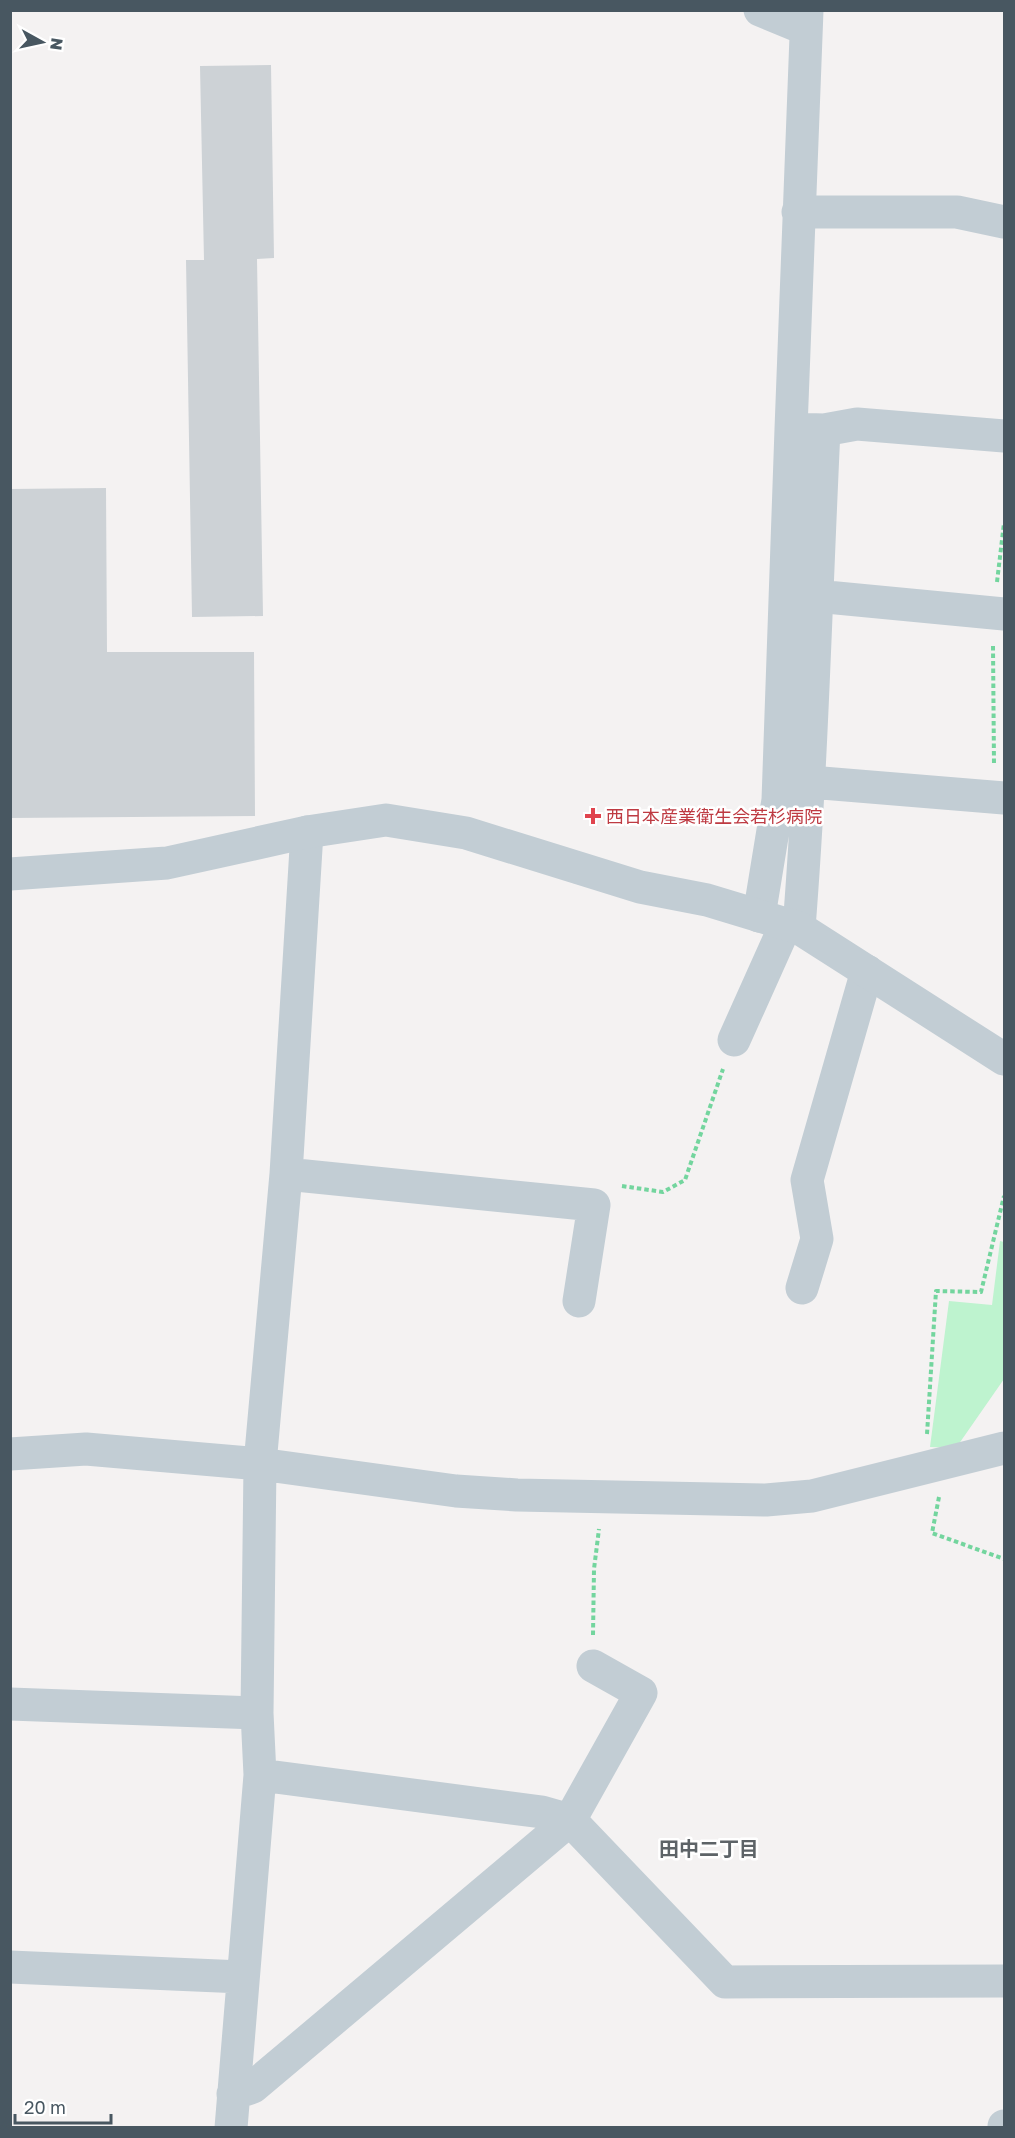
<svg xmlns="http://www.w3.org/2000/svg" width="1015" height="2138" font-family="'Golos Text','Noto Sans JP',sans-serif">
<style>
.green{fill:#bef3cf}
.building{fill:#cdd2d6}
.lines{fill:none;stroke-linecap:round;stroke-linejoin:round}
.path{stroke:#73d59e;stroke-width:4;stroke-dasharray:4.5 3;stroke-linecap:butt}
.minor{stroke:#c2cdd4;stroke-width:33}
.tertiary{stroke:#c2cdd4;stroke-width:33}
.health-dot{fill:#e0444e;stroke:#fff;stroke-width:2}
.labels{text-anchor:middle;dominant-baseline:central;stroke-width:5;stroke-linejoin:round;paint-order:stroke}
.health-label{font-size:18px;fill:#be3a42;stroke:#fff;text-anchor:start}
.neighbourhood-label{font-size:20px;font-weight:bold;fill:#5d6367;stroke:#fff}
</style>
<rect width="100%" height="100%" fill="#f4f2f2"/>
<path class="green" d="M1000,1241L1004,1242V1379L956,1448L930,1447L949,1301L992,1305Z"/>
<path class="building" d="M271,65L274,258L257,259L263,616L192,617L186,260H204L200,66Z
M106,488L107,652H254L255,816L10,818V489Z"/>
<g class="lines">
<path class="path" d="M997,582L1004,523
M993,646L994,765
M622,1186L663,1192L685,1180L723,1069
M927,1434L936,1291L981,1292L1004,1196
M939,1497L932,1533L1004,1559
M593,1635L594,1569L599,1529"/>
<path class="minor" d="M760,10L806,29
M807,10L791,429L824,430L857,424L1004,436
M798,212H957L1004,222
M816,596L1004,614
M810,782L1004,798
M759,916L778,800L791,429
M799,928C812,762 816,596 824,430
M734,1040L786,924
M286,1174L594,1205L579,1301
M802,1288L817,1239L807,1180L867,971
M10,1454L86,1449L260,1464L456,1491L517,1495L766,1500L812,1496L1004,1448
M10,1704L257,1713
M260,1775L542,1812L570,1820L641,1693L593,1666
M10,1967L242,1977
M233,2094L253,2087L570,1820L725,1982L1004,1981
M231,2128L260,1775L257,1713L260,1464L286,1174L307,832
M1004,2128V2126"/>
<path class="tertiary" d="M10,874L167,863L307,832L386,820L466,833L640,887L707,900L799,928L1004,1059"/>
</g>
<path class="health-dot" d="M590 807h6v6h6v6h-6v6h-6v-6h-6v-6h6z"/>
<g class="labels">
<g class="health-label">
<text x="606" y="816">西日本産業衛生会若杉病院</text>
</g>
<g class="neighbourhood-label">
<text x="709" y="1848">田中二丁目</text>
</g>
</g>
<rect width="1015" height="2138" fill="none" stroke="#485761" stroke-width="24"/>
<g transform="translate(42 42) rotate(98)" stroke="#ffffff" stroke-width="4.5" paint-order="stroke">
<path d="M0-4.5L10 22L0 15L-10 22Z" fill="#485761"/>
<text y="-9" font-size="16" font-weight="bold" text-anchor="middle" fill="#485761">N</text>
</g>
<path d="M15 2114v9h96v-9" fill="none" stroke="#485761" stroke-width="3"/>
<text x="24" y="2114" font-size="18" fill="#485761" stroke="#ffffff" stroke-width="4.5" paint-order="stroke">20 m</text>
</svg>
